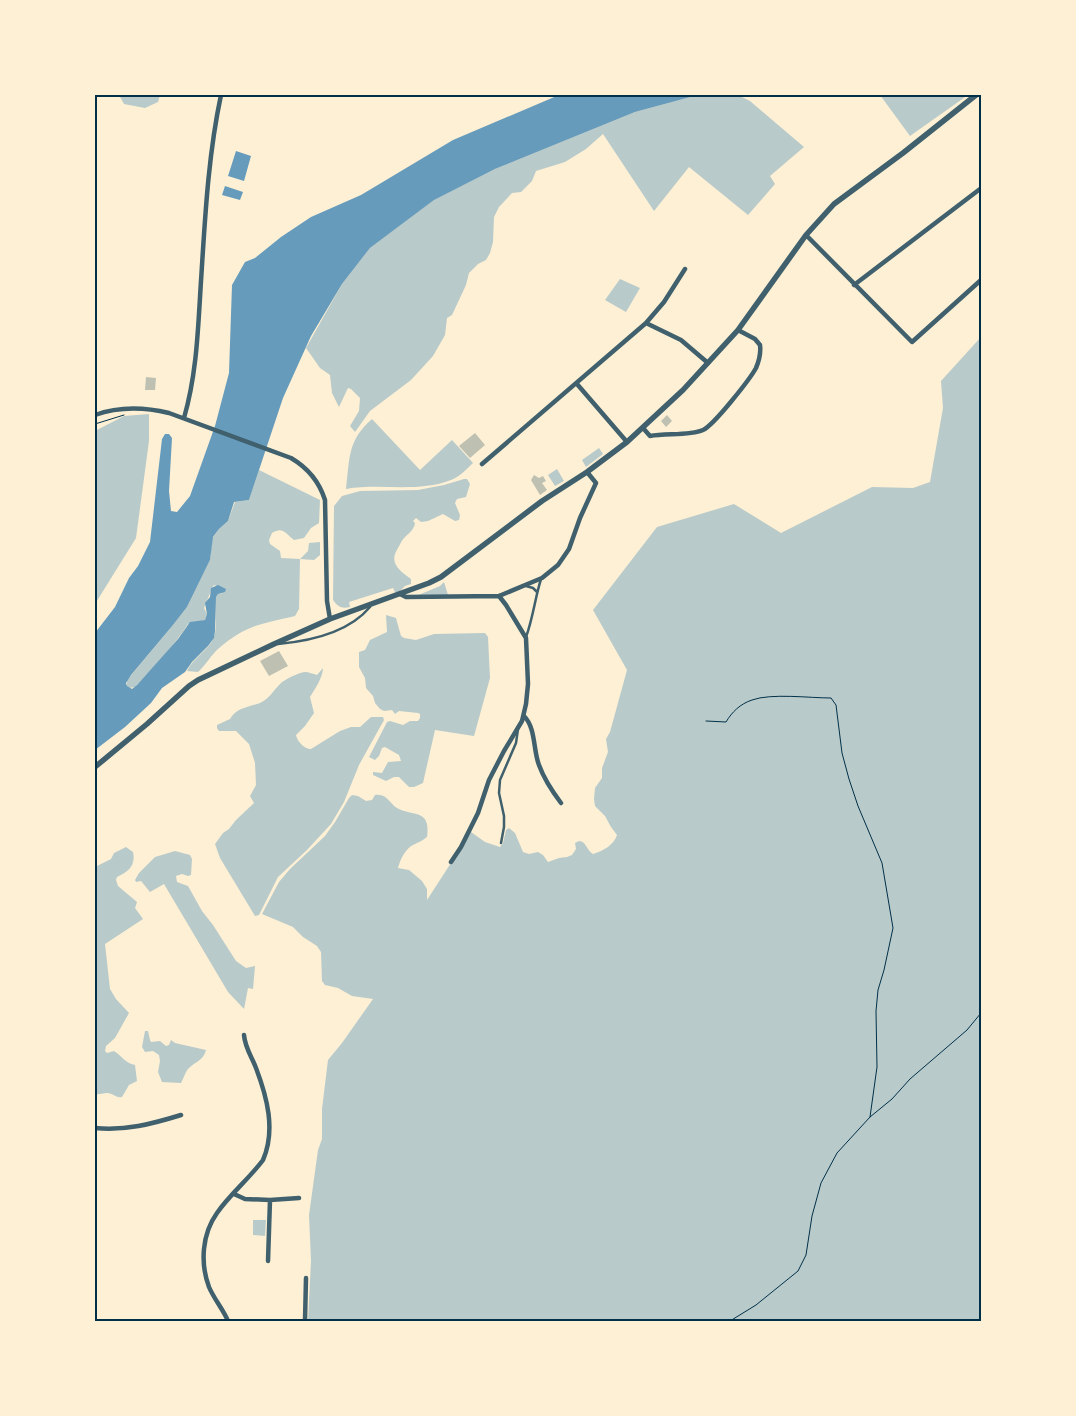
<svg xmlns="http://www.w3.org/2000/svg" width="1076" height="1416" font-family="'Libre Baskerville',serif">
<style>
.green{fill:#b9caca}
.water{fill:#669bbc}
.building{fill:#bec0b2}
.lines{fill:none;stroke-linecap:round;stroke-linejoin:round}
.path{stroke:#003049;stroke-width:1}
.service{stroke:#3f606c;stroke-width:2.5}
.minor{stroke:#3f606c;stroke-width:4.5}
.tertiary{stroke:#3f606c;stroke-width:5.5}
.neatline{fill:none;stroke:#003049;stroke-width:2}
</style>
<rect width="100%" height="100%" fill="#fdf0d5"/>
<path class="green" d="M119,95H160L158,102L145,108L124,104Z
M698,95H738L750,101L804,147L770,176L775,184L748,215L689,167L654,211L603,134L586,149L565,162L536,171L532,181L521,192L512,193L499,207L494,217L493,242L490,253L486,260L478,264L469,273L466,285L452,315L447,318L445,335L433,356L411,380L370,411L355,432L350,426L359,411L360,398L351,389L348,388L339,407L332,393L330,375L320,368L306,348L342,284L370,248L435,199L495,169L635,112Z
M880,95H968L910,136Z
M620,279L640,288L626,312L605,300Z
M981,337V1321H308L311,1261L309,1215L318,1150L322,1139V1109L328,1060L342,1043L373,999L352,996L338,988L325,985L322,981L321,952L317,946L303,937L293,927L262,914L279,882L290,869L325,836L335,822L349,798L352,795L358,796L366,801L372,800L375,795C387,793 389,803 397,808C404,813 418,812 424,818C428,822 428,831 427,837C422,841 419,842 413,845C405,849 400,860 398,868L409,870L422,881L427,889V900L471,832L485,842L500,847L503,843L506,830L509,828L515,833L523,852L529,854L538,852L543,855L548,862L559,858L567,857L572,855L576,849L575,843L579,841C586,841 587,851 593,854C603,851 614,845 617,835L611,827L605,816L595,806L594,799L595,788L602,778V768L608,752L606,739L610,732L627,670L593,610L657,527L734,504L781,533L872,487L913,488L930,482L943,408L941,381Z
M149,414V441L136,538L95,604V431L124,416Z
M372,419L420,470L452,440L473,463C467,469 459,477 451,480C418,493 380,483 346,489C350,458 347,441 372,419Z
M599,448L603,454L586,467L582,460Z
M557,469L564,481L555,486L548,475Z
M259,470L320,500L319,523L311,528L304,538L294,540C286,534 283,526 272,533L269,540L270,544L280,551L281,558L300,559L308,551L309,543L320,542V555L314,560L300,559L299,609L295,616C261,624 246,625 218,649C211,655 206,665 198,672L187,671C193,658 209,650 214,637C218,625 214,609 216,597L218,594L223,593L215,585L213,586L204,608L207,614L205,620L188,624C173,647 154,667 135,687L129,688L127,686V680L173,625L187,607L210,560L212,539L219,529L228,521L235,502L249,500Z
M464,479H467L470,484L466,497L457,499L455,503L460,515L459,520L455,521L443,514L428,521L421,522L416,518L413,521L415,523C414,530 409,533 404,538C401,541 400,545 398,548C388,563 400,571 411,579V584L405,586L399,592H395L393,588L349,602L350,607C342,609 338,607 333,600L334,506L342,496L360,491L418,490L444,485Z
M444,582L448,595L416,596L440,586Z
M386,615L396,618L401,636L404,638L416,640L434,634L485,633L488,637L490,678L474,736L435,730L423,783L414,787H409L399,777H394L386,781L373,775V772L382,773L388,762L401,761L399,755L385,747L382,748L379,756L375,760L369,757L387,722L390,721L403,725L410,721H418L420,718V714L418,713L399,711L395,714L392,710L384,711L380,709L375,703L373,696L366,688L365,678L359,667V652L365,650L370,640L387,632Z
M323,668C323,677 315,689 310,697L314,713L305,726L296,735C297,741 304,749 311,749L340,731L351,727H360L371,717H383L384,720L359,765L344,802L331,824L307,850L278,877L259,915L255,916L220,858L215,844L223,833L229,829L236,820L254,803L250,796L256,785L255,763L249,744L236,731H219L217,728V725L230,719C236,708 249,707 260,703C269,699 273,691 280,684C285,679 298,673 305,672C309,672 313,674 317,675Z
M126,847L133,852C136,866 128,872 117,877L116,880L118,886L137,902L135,908L143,919L105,944L110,989L116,999L129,1013L115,1038L106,1046L105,1051L107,1053L114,1051C122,1056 125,1063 135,1065L137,1081L129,1085L122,1097C115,1098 113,1093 107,1093C102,1093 100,1095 95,1094V867L111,859L114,853Z
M175,851L190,855L192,859L191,875L188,876L182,874L176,876L177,882L188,886L202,911L213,925L236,961L246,968L255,966L253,989L248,988L244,1009L228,992L164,884L150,892L141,881L136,882L135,880L139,873L155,857Z
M145,1031H148L150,1040L151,1042L160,1041L166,1046L169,1045L171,1040L175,1043L206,1050C203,1061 196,1061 189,1068C185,1072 184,1078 181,1083L162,1082L158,1072L160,1061L159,1055L153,1051L145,1052L142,1047Z
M253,1220H266L265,1236L253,1235Z"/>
<path class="water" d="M559,95H698L635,112L495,169L434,200L370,248L342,284L311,336L283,398L249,500L234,502L228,521L219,529L213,537L210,560L187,607L173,625L131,675L126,683L127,686L132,689L137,685L178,639L190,622L205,620L207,614L205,603L210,597L211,588L218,585L226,589L225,592L218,594L216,597L215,631L214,638L208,646L192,662L185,672L162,688L151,703L125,727L95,750V633L115,607L129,578L138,566L150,542L162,439L165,434H169L172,438L169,491L171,511L177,512L190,496L215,426L229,373L232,285L245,262L255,258L281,237L311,217L361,195L453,140Z
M236,151L251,156L244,181L228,176Z
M225,186L243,192L240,200L222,195Z"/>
<path class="building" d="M146,377L156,378L155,390H145Z
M667,415L672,421L666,427L661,421Z
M475,433L485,445L470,458L459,446Z
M534,475L539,478L543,476L546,481L542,483L547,490L540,495L531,480Z
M279,651L288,666L269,676L260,661Z"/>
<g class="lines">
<path class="path" d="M95,424L124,415
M706,721L726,722C732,712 740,704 752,700C771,693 810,698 831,698L836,705L842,753L849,779L858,806L882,863L893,928L884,970L878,990L876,1011L877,1067L870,1117
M730,1321L756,1305L798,1271L806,1255L812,1216L821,1183L837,1153L870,1117L892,1099L910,1079L967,1030L981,1013"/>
<path class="service" d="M526,586L533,588L537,592
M526,637C533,618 535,598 541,579
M278,644C311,641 349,632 370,607
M501,843L504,827V816L499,793L500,780L516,743L518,729"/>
<path class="minor" d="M806,235L912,342L981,280
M854,285L980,189L981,190
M646,323L681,340L708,363
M577,384L627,442
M95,415C120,406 144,407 169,413L291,458C308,468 319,481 325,500L327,601L330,619
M184,418C197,373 198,328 201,281C205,219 208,156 221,95
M643,428L650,436C666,433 689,436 703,430C714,425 750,379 756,368C759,361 761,353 760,345L755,339L738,330
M482,464L646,323L664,302L685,269
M400,594L406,597L499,596L542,578L558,565L569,549L580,518L596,483L587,472
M524,716C536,728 533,750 539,765C544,779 552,791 561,803
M451,862L461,847L478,813L489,780L504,751L522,721L526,704L528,684L526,638L506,605L499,596
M95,1128C125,1131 152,1124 181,1115
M234,1194L245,1199L270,1200
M268,1261L270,1200L299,1198
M228,1321C223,1309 214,1299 209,1287C200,1263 202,1234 217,1213C230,1194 249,1179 263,1160C276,1130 267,1097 256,1068C252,1057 245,1048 244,1035
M305,1321L306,1278"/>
<path class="tertiary" d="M95,767L147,724L189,686L198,680L274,644L330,619L429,583L441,577L542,501L587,472L627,442L683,390L738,330L806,235L834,204L903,153L976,95"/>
</g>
<rect width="1076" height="1416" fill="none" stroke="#fdf0d5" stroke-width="192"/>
<rect x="96" y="96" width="884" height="1224" class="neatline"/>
</svg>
